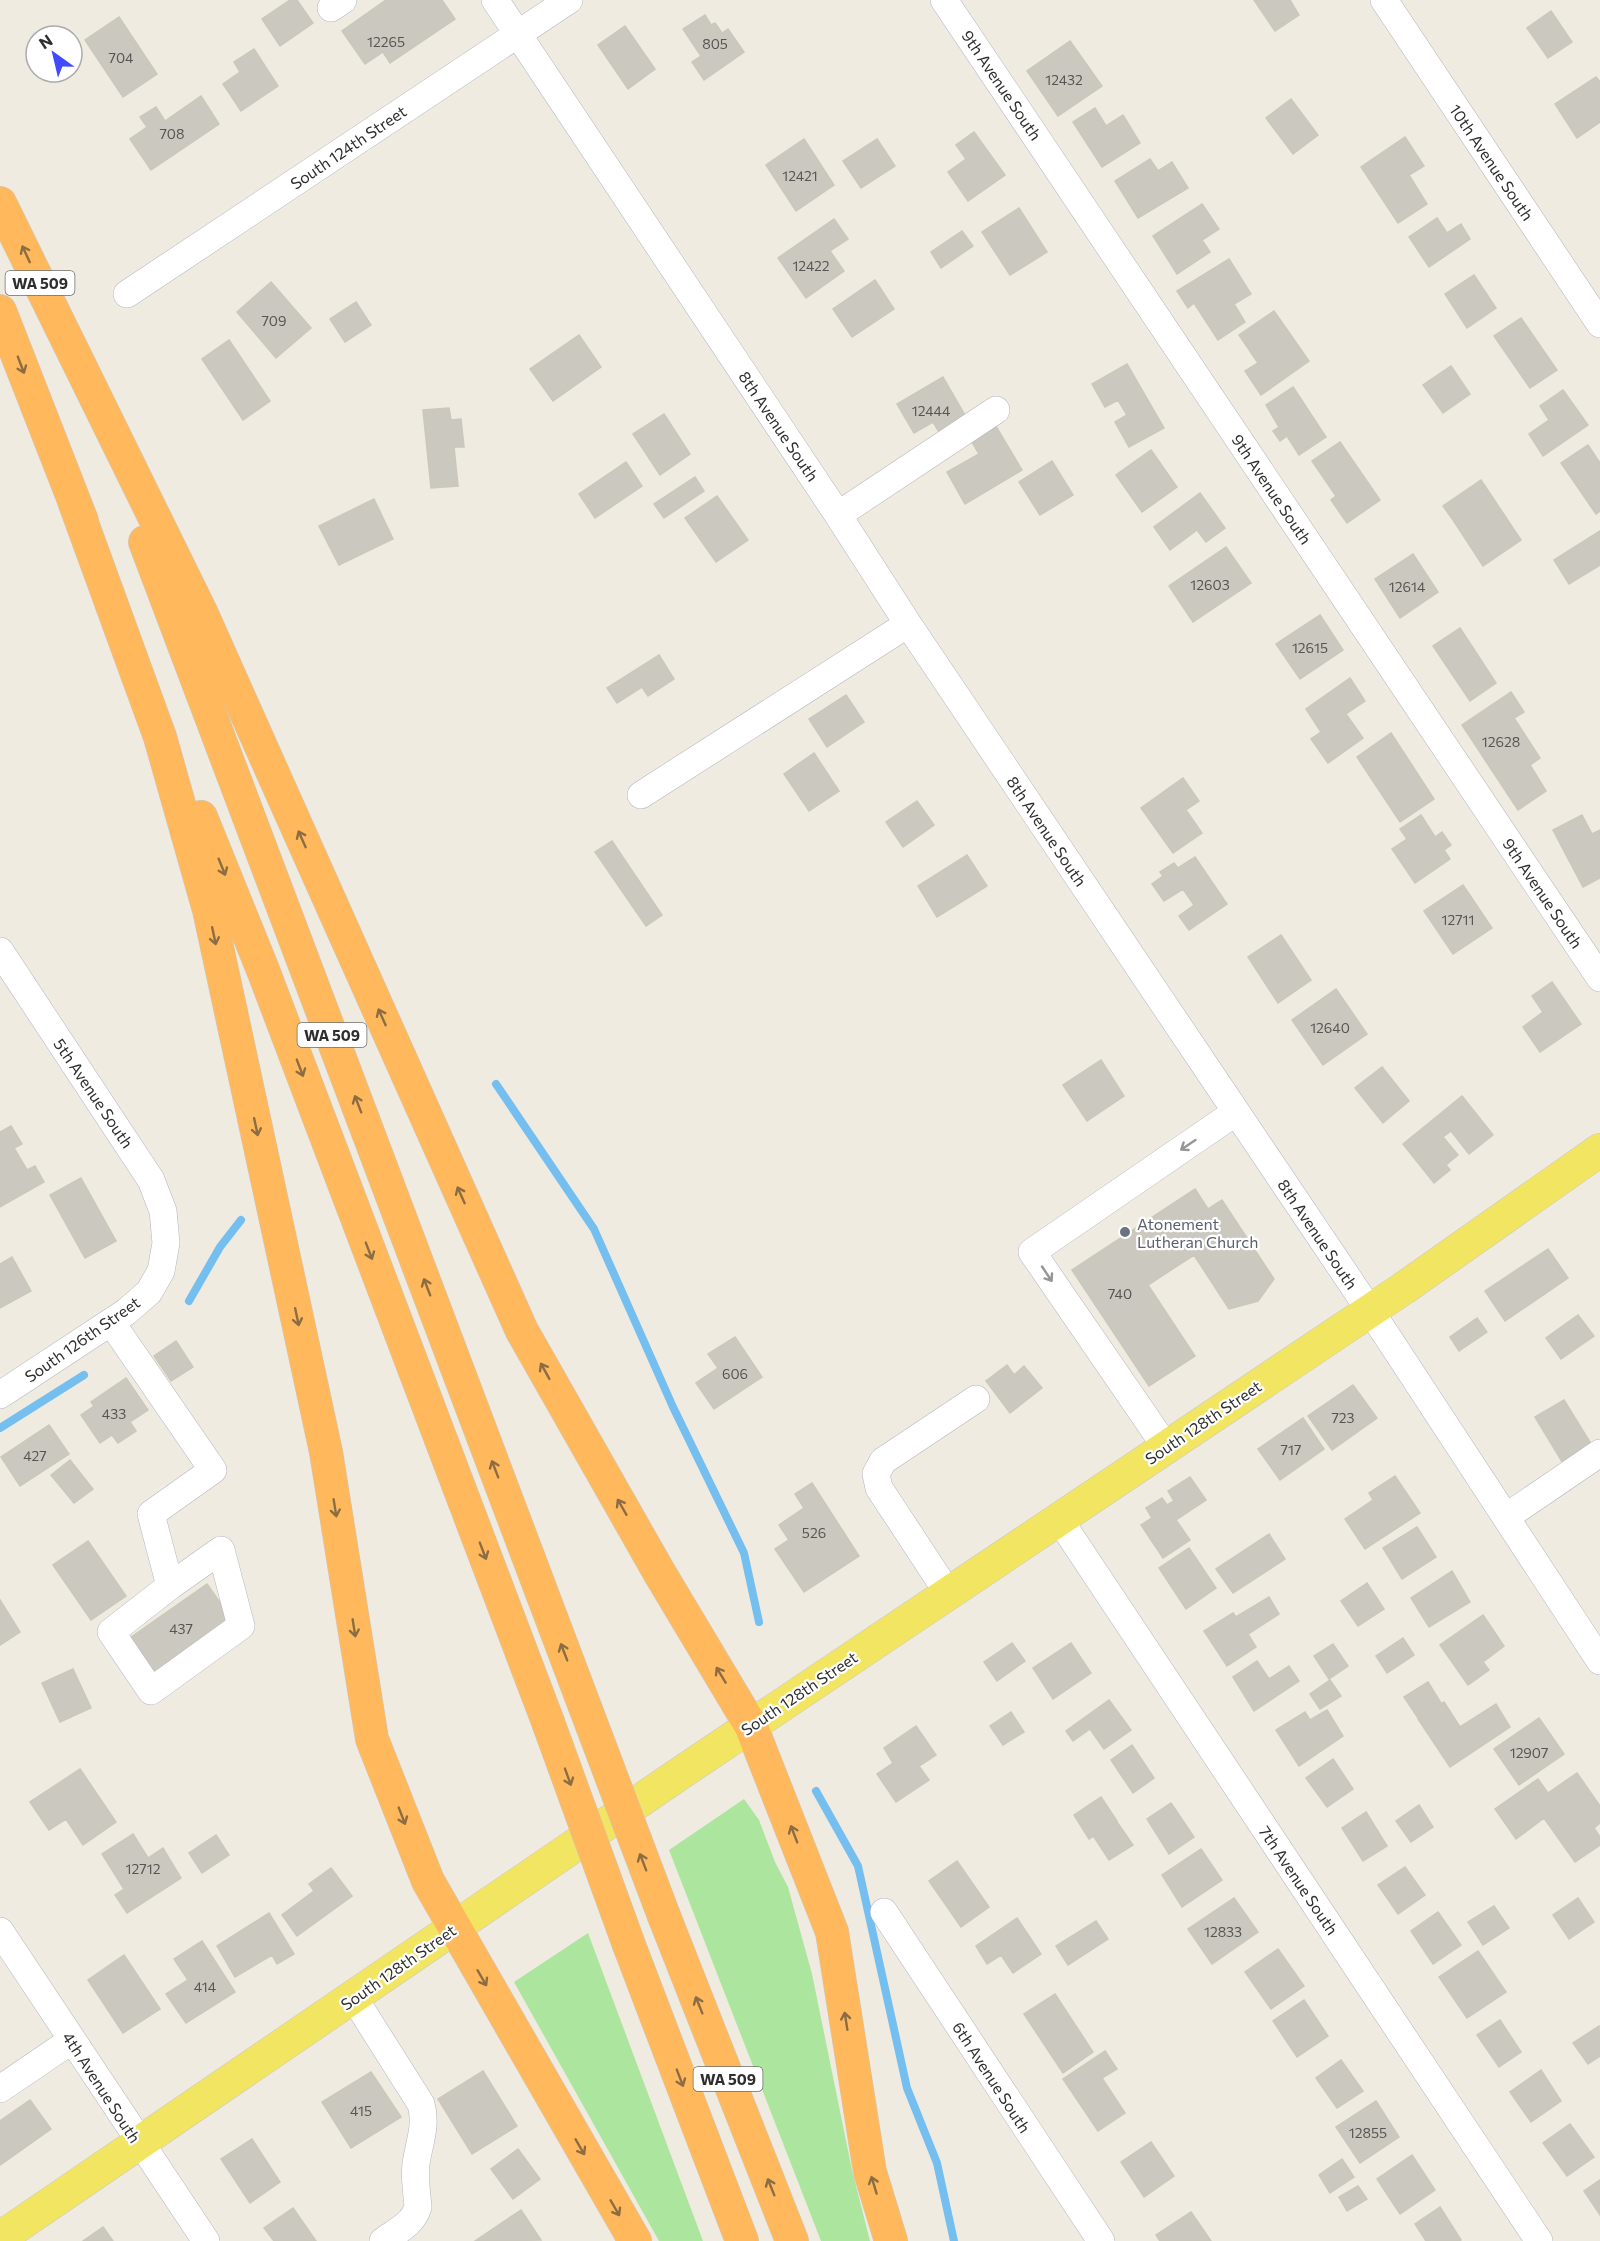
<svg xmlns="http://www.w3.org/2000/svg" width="1600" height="2241" font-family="Commissioner,sans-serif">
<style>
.green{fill:#ace59e}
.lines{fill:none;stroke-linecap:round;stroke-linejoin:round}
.stream{stroke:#74bef0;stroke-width:8}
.building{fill:#cbc9bf;stroke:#cbc7ba;stroke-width:1.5}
.minor-casing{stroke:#b4b5c1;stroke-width:28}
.major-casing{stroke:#c9c9c9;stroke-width:34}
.highway-casing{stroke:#c9c9c9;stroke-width:34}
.minor{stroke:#fff;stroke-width:27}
.major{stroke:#f2e562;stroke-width:33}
.highway{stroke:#ffb95c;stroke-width:33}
.highway-bridge-casing{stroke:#c9c9c9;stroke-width:34;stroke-linecap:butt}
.highway-bridge{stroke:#ffb95c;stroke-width:33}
.oneway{stroke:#8c6d43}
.oneway2{stroke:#969696}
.worship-dot{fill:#6b7280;stroke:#fff;stroke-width:2}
.labels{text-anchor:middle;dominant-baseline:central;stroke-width:4.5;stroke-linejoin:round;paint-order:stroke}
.number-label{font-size:14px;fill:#555552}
.shield{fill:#fff;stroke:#6d6d6d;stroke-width:1.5}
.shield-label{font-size:15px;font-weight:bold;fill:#2e2e2e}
.street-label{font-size:16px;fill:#2e2e2e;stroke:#fff}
.worship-label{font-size:16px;fill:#5b616d;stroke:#fff;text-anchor:start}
</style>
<rect width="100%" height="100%" fill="#efebe1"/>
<path class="green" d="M744,1799L759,1820L775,1862L788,1887L812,1974L852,2170L870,2241H821L669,1850Z
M588,1933L703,2241H659L514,1982Z"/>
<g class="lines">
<path class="stream" d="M496,1084L594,1229L673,1407L744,1553L759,1622
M189,1301L220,1247L241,1220
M0,1428L84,1375
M816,1791L858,1866L907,2088L937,2163L954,2241"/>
</g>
<path class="building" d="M290,0H297L313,23L280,46L262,19Z
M386,0H442L455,19L390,63L383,52L365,64L342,31Z
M1254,0H1290L1299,15L1275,31Z
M1551,11L1572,42L1548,58L1527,28Z
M705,15L711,25L715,23L722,33L728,29L744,52L704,80L692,62L701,56L683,29Z
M119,17L157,74L123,97L85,40Z
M625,26L655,69L628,89L598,45Z
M1070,41L1102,86L1058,116L1027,71Z
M254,49L278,86L241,111L223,84L240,72L234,62Z
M1596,77L1600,82V122L1577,138L1555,104Z
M201,96L219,124L151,170L130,139L147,127L140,117L156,107L165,121Z
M1291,99L1318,135L1293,154L1266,118Z
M1095,108L1106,126L1123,115L1140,143L1102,167L1073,122Z
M974,132L1005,175L968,201L948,172L966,159L956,145Z
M1405,137L1424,166L1409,175L1427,204L1398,223L1361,167Z
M804,139L834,185L796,211L766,165Z
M877,139L895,166L861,188L843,161Z
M1150,159L1158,171L1172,162L1188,188L1138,218L1115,181Z
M1202,204L1219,229L1202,240L1210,252L1177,274L1153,236Z
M1019,208L1047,252L1010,275L982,232Z
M1437,218L1447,233L1461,224L1470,239L1429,267L1409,237Z
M834,219L848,239L830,251L844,271L806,298L778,258Z
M962,231L973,246L941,268L931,252Z
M1229,259L1251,294L1234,304L1245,322L1218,340L1194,303L1188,308L1177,291Z
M1474,275L1496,308L1467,328L1445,294Z
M875,280L894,309L852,337L833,309Z
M271,282L311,328L276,358L237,312Z
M356,302L371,325L345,342L330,319Z
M1274,311L1309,361L1261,395L1245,371L1258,363L1239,335Z
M1521,318L1557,370L1530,388L1494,336Z
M579,335L601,367L553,401L530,369Z
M229,340L270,401L243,420L202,359Z
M1127,364L1164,428L1129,447L1115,422L1127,415L1118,400L1105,407L1092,384Z
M1451,366L1470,394L1443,413L1423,385Z
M943,377L966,417L939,432L933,422L914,433L897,404Z
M1293,387L1326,437L1299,455L1287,436L1280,441L1273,431L1279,427L1266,405Z
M1563,390L1588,425L1543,456L1529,434L1549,420L1540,406Z
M449,408L451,420L461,419L464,447H454L458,486L431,488L423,410Z
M664,414L690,454L660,475L633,434Z
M994,423L1022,470L965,504L947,472L979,454L969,437Z
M1340,442L1380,500L1347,523L1331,500L1336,496L1312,461Z
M1588,445L1600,463V511L1596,514L1561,463Z
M1151,450L1177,487L1142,512L1116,475Z
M1052,461L1073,495L1040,515L1019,482Z
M626,462L642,486L595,518L579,494Z
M695,477L704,491L664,518L654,504Z
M1481,480L1491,495L1453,520L1443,506Z
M1200,493L1225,528L1206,542L1197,530L1170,550L1154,527Z
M1491,495L1521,540L1483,566L1453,520Z
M717,496L748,540L716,562L685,518Z
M374,499L393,539L339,565L319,526Z
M1600,531V565L1569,584L1554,560Z
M1226,547L1251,583L1193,622L1169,586Z
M1413,554L1438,592L1400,618L1375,579Z
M1320,615L1343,650L1300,679L1276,644Z
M1460,628L1496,683L1470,701L1433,646Z
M659,655L674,679L648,696L642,687L617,703L607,688Z
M1350,678L1365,701L1346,714L1363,738L1328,763L1311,739L1321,732L1306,709Z
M1511,692L1524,712L1514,718L1540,758L1530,765L1546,791L1518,810L1462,725Z
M846,695L864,722L827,747L809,719Z
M1391,733L1434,799L1400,822L1357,757Z
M814,753L839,791L809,811L784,774Z
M1183,778L1199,801L1186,810L1202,833L1173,853L1141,808Z
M917,801L934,825L903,847L886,822Z
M1421,815L1435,837L1442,832L1451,845L1444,850L1450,859L1415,883L1392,849L1407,839L1400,829Z
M1582,815L1592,834L1600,830V878L1583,887L1553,830Z
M612,841L662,915L646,926L595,852Z
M967,855L987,886L937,917L918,886Z
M1195,857L1227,904L1189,930L1179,916L1194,905L1183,889L1164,901L1152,884L1163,876L1160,872L1174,863L1178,868Z
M1463,885L1492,928L1453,954L1424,911Z
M1281,935L1311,980L1278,1003L1248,957Z
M1552,982L1581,1024L1540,1052L1523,1027L1543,1012L1532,996Z
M1336,989L1367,1034L1323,1065L1292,1020Z
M1101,1060L1124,1096L1087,1121L1063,1085Z
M1382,1067L1409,1101L1383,1123L1355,1088Z
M1462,1096L1493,1135L1469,1154L1451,1131L1443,1137L1458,1155L1446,1165L1450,1170L1434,1183L1403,1144Z
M11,1126L22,1144L14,1148L27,1170L35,1166L44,1182L0,1207V1132Z
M81,1178L116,1241L85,1258L50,1195Z
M1195,1189L1208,1209L1222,1200L1274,1279L1258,1301L1229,1309L1194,1255L1148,1285L1195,1356L1149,1386L1072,1270Z
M1548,1249L1568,1278L1505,1321L1485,1291Z
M12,1257L31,1291L0,1308V1264Z
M1578,1315L1594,1336L1561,1359L1546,1338Z
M1477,1318L1487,1332L1459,1351L1450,1337Z
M735,1337L762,1377L714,1409L696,1383L718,1368L708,1354Z
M176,1341L193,1367L171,1381L154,1356Z
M1007,1365L1014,1375L1024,1366L1042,1388L1010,1413L986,1381Z
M126,1378L148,1410L130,1422L136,1431L118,1443L112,1435L100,1443L81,1415L94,1406L91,1402Z
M1353,1385L1377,1418L1332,1450L1308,1416Z
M1564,1400L1593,1447L1564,1465L1535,1417Z
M1303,1418L1324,1449L1280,1480L1258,1449Z
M49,1425L69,1454L20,1486L1,1457Z
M70,1460L93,1489L74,1503L51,1475Z
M1395,1476L1420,1513L1365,1549L1345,1519L1373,1500L1369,1493Z
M1190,1477L1206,1500L1176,1520L1190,1540L1163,1558L1141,1525L1152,1518L1146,1508L1162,1498L1167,1505L1174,1501L1168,1491Z
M812,1483L859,1556L804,1592L775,1549L789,1540L779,1525L804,1508L795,1494Z
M1417,1527L1436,1557L1402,1579L1383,1548Z
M1269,1534L1285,1559L1233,1593L1216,1569Z
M88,1541L126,1596L91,1620L53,1565Z
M1189,1548L1216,1588L1186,1609L1159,1568Z
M1452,1571L1470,1602L1429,1627L1411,1598Z
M1367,1583L1384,1609L1358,1626L1341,1601Z
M207,1584L231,1618L155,1673L130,1638Z
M1269,1597L1279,1614L1248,1634L1256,1647L1227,1666L1204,1631L1233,1613L1236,1617Z
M0,1600L20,1632L0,1645Z
M1483,1615L1504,1646L1483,1662L1489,1670L1468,1685L1440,1645Z
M1403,1638L1414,1655L1387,1673L1376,1656Z
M1012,1643L1025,1661L997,1681L984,1662Z
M1071,1643L1091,1673L1053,1699L1033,1668Z
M1333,1644L1348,1666L1329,1679L1314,1656Z
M1257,1661L1269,1679L1289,1666L1299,1681L1254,1711L1233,1677Z
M73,1669L91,1708L60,1722L42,1683Z
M1330,1680L1341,1696L1320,1709L1310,1694Z
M1428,1682L1441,1703L1418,1718L1404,1697Z
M1109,1700L1131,1730L1104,1749L1090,1729L1073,1741L1066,1731Z
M1444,1702L1460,1727L1496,1704L1510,1727L1450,1767L1418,1719Z
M1327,1710L1343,1736L1299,1766L1276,1730L1305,1712L1310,1720Z
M1011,1712L1024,1732L1003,1745L990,1726Z
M1539,1718L1564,1754L1519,1785L1494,1749Z
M916,1726L936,1755L919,1766L929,1780L896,1802L877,1774L893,1763L884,1748Z
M1132,1745L1154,1778L1133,1793L1111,1760Z
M1333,1759L1353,1789L1327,1807L1306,1778Z
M80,1769L116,1822L83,1845L66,1819L49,1830L30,1802Z
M1577,1773L1600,1806V1823L1594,1828L1600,1837V1845L1575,1862L1544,1818L1516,1839L1495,1809L1538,1779L1548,1793Z
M1101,1797L1117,1821L1089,1839L1074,1815Z
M1171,1803L1194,1837L1169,1854L1147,1819Z
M1419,1805L1433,1827L1411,1842L1396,1821Z
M1366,1812L1387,1846L1363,1861L1342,1828Z
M1117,1822L1133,1845L1109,1860L1094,1837Z
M133,1834L148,1858L163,1848L181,1878L127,1913L115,1895L124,1889L102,1854Z
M216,1835L229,1855L202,1873L189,1853Z
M1201,1849L1222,1880L1182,1907L1162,1875Z
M957,1861L989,1907L961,1927L929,1881Z
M1405,1867L1425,1895L1398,1914L1378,1885Z
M331,1868L352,1896L297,1936L282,1915L314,1891L309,1884Z
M1234,1898L1258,1932L1212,1964L1188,1929Z
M1578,1898L1594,1922L1569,1939L1553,1915Z
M1494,1906L1509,1928L1483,1945L1468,1922Z
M1438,1912L1461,1945L1433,1964L1411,1931Z
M269,1913L294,1954L277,1964L272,1955L235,1977L217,1946Z
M1017,1918L1041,1954L1013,1973L1001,1955L987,1964L976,1946Z
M1096,1921L1108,1939L1068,1965L1056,1946Z
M202,1941L235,1992L186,2023L166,1994L188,1980L174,1959Z
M1278,1949L1304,1986L1271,2009L1245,1972Z
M1478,1951L1506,1992L1467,2018L1439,1977Z
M124,1955L160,2009L123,2033L88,1980Z
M1055,1994L1093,2052L1063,2073L1024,2014Z
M1304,2000L1328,2036L1297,2057L1273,2021Z
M1500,2020L1521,2052L1499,2067L1477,2035Z
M1599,2026L1600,2056L1588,2064L1573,2043Z
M1105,2051L1117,2069L1102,2078L1125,2113L1098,2131L1063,2079Z
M1341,2060L1363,2091L1337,2108L1316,2078Z
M1541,2070L1561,2101L1531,2122L1510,2092Z
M483,2071L517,2126L472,2154L438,2099Z
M371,2072L401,2117L351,2148L322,2102Z
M30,2100L51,2129L0,2165V2121Z
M1376,2101L1399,2137L1360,2163L1336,2127Z
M1570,2124L1594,2157L1567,2176L1543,2143Z
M252,2139L280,2182L250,2203L221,2159Z
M1151,2142L1174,2176L1144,2197L1121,2162Z
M518,2149L540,2179L513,2199L491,2169Z
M1412,2155L1435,2190L1400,2214L1377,2179Z
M1342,2159L1354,2177L1330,2193L1319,2175Z
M1600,2180V2215L1584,2191Z
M1358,2186L1367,2199L1347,2211L1339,2197Z
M1440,2207L1461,2240L1460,2241H1426L1415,2224Z
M293,2208L316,2241H274L264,2228Z
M521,2210L541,2240L475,2241Z
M1191,2212L1211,2241H1160L1156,2235Z
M103,2227L113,2241H83Z"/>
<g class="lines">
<defs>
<path id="minor" d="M495,0L838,515L908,624L1387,1336L1600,1661
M944,0L1600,978
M1384,0L1600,324
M331,8L343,0
M127,294L569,0
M838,515L996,410
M641,795L908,624
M0,951L151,1180L163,1211L166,1243L161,1271L149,1292L126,1312L0,1395
M111,1322L213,1470L151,1514L170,1586L221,1550L241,1626L151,1691L111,1632L170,1586
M1166,1447L1032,1252L1236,1112
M1506,1517L1600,1453
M1059,1519L1539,2241
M948,1593L879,1488L876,1474L883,1461L976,1399
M884,1912L1101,2241
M0,1931L206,2241
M354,1998L421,2104C427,2126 419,2143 416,2164C414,2178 417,2193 418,2207C413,2224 397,2231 383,2241
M0,2089L72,2040"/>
<path id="major" d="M0,2238L688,1768L1404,1288L1600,1150"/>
<path id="highway" d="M0,203L201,612L522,1331L659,1572L751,1726L832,1932L870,2172L891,2241
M0,311L82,521
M74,501L160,737L209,910L326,1452L372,1739L428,1881L635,2241
M145,542L585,1707
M201,817L263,970L548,1722
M664,1916L792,2241
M629,1945L742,2241"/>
</defs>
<use href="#minor" class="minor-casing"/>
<use href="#major" class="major-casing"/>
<use href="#highway" class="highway-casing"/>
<use href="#minor" class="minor"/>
<use href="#major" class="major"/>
<use href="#highway" class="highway"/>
<defs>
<path id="highway-bridge" d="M585,1707L664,1916
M548,1722L629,1945"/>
</defs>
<use href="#highway-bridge" class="highway-bridge-casing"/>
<use href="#highway-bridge" class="highway-bridge"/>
</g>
<defs><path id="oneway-shaft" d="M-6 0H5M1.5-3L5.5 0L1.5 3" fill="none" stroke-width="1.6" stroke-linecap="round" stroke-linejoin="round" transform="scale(1.5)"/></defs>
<g class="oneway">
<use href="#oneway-shaft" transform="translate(26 254) rotate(-115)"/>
<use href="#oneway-shaft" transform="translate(21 365) rotate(69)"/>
<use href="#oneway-shaft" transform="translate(302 839) rotate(-114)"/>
<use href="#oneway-shaft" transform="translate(222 867) rotate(68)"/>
<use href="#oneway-shaft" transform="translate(214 936) rotate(78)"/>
<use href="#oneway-shaft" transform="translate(382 1017) rotate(-114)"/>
<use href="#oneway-shaft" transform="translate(300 1068) rotate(69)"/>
<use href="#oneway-shaft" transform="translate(358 1104) rotate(-111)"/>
<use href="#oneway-shaft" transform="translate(256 1127) rotate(78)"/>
<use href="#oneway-shaft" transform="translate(461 1195) rotate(-114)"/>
<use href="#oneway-shaft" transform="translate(369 1251) rotate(69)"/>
<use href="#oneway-shaft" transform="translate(427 1287) rotate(-111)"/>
<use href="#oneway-shaft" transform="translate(297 1317) rotate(78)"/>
<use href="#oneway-shaft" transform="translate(545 1371) rotate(-119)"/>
<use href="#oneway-shaft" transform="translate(495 1469) rotate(-111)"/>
<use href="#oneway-shaft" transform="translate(622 1507) rotate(-120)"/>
<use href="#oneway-shaft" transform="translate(335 1508) rotate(81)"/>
<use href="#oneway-shaft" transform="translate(483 1551) rotate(69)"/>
<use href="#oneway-shaft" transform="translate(354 1628) rotate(81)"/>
<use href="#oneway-shaft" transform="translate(564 1652) rotate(-111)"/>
<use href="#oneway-shaft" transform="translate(721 1675) rotate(-121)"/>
<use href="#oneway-shaft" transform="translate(568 1777) rotate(70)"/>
<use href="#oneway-shaft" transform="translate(402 1816) rotate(69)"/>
<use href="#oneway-shaft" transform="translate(794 1834) rotate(-111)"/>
<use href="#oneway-shaft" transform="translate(643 1862) rotate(-111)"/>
<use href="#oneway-shaft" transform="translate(482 1978) rotate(60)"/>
<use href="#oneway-shaft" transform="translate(699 2005) rotate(-112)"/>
<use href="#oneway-shaft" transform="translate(846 2021) rotate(-99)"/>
<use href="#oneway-shaft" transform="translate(680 2078) rotate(69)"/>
<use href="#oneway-shaft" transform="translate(580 2147) rotate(60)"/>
<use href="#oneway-shaft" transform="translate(874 2185) rotate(-107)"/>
<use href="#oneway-shaft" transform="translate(771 2187) rotate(-112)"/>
<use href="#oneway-shaft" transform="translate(615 2208) rotate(60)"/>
</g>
<g class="oneway2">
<use href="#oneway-shaft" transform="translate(1188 1145) rotate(146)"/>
<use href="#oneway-shaft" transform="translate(1047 1274) rotate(56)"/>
</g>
<circle class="worship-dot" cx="1125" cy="1232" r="6"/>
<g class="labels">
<g class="number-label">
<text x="386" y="41">12265</text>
<text x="715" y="43">805</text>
<text x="121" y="57">704</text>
<text x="1064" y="79">12432</text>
<text x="172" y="133">708</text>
<text x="800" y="175">12421</text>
<text x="811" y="265">12422</text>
<text x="274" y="320">709</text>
<text x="931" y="410">12444</text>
<text x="1210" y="584">12603</text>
<text x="1407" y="586">12614</text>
<text x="1310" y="647">12615</text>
<text x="1501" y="741">12628</text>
<text x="1458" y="919">12711</text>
<text x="1330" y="1027">12640</text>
<text x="1120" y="1293">740</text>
<text x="735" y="1373">606</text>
<text x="114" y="1413">433</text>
<text x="1343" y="1417">723</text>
<text x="1291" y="1449">717</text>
<text x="35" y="1455">427</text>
<text x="814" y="1532">526</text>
<text x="181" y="1628">437</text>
<text x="1529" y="1752">12907</text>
<text x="143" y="1868">12712</text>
<text x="1223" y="1931">12833</text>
<text x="205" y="1986">414</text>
<text x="361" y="2110">415</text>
<text x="1368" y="2132">12855</text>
</g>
<g class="shield">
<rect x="5.5" y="271" width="69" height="24" rx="4.5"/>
<rect x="297.5" y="1023" width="69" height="24" rx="4.5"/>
<rect x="693.5" y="2067" width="69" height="24" rx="4.5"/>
</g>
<g class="shield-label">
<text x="40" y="283">WA 509</text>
<text x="332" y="1035">WA 509</text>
<text x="728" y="2079">WA 509</text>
</g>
<g class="street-label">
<text transform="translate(1002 85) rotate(56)">9th Avenue South</text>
<text transform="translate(348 147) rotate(-34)">South 124th Street</text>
<text transform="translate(1492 162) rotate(56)">10th Avenue South</text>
<text transform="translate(779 426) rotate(56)">8th Avenue South</text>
<text transform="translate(1272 489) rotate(56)">9th Avenue South</text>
<text transform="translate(1047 831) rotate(56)">8th Avenue South</text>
<text transform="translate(1543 893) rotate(56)">9th Avenue South</text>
<text transform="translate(94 1093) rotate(56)">5th Avenue South</text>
<text transform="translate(1318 1234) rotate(56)">8th Avenue South</text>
<text transform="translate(82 1339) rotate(-35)">South 126th Street</text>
<text transform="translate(1203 1422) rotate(-34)">South 128th Street</text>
<text transform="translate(799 1693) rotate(-34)">South 128th Street</text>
<text transform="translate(1299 1880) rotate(56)">7th Avenue South</text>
<text transform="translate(398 1967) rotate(-35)">South 128th Street</text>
<text transform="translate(992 2077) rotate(57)">6th Avenue South</text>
<text transform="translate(102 2087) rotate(57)">4th Avenue South</text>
</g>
<g class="worship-label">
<text x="1137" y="1223">Atonement<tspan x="1137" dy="18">Lutheran Church</tspan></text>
</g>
</g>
<g transform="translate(54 54) rotate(326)"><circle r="28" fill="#ffffff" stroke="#ababab" stroke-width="1.5"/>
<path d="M0-4.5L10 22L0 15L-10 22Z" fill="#414afc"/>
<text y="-9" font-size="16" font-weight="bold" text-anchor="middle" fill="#2e2e2e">N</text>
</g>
</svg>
